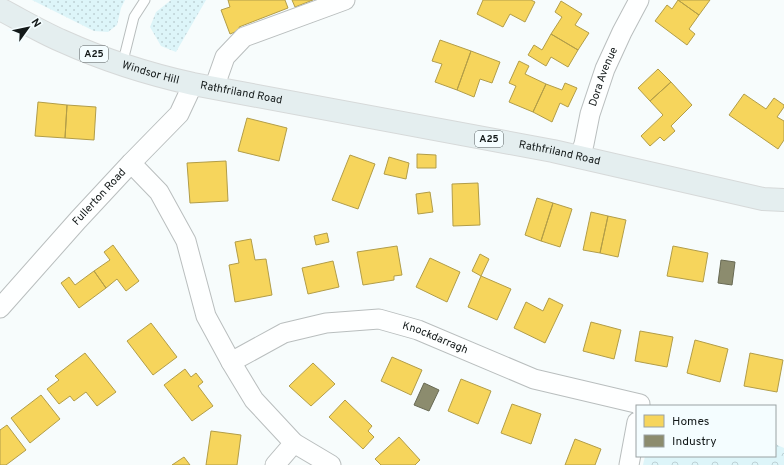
<svg xmlns="http://www.w3.org/2000/svg" width="784" height="465" font-family="Overpass,sans-serif">
<style>
.grass{fill:url(#grass-dots)}
.park{fill:url(#park-crowns)}
.homes{fill:#f6d55c;stroke:#b29d48}
.industry{fill:#8c8c6e;stroke:#686a54}
.lines{fill:none;stroke-linecap:round;stroke-linejoin:round}
.lane-casing{stroke:#b9bebe;stroke-width:11}
.street-casing{stroke:#b9bebe;stroke-width:21}
.primary-casing{stroke:#d6d9d9;stroke-width:24}
.lane{stroke:#feffff;stroke-width:9}
.street{stroke:#feffff;stroke-width:19}
.primary{stroke:#e4eeef;stroke-width:22}
.labels{text-anchor:middle;dominant-baseline:central;stroke-width:4;stroke-linejoin:round;paint-order:stroke}
.shield{fill:#f4fdff;stroke:#565d5e;stroke-width:1}
.shield-label{font-size:10px;font-weight:bold;fill:#131919}
.street-label{font-size:11px;fill:#131919;stroke:#f4fdff}
</style>
<defs>
<pattern id="grass-dots" width="8" height="8" patternUnits="userSpaceOnUse"><rect width="8" height="8" fill="#ddf5f9"/><path d="M2 2h.1M6 6h.1" fill="none" stroke="#bdd1d5" stroke-width="1.8" stroke-linecap="round"/></pattern>
<pattern id="park-crowns" width="20" height="18" patternUnits="userSpaceOnUse"><rect width="20" height="18" fill="#ddf5f9"/><path d="M2 6a3 3 0 1 1 6 0M12 15a3 3 0 1 1 6 0" fill="none" stroke="#bdd1d5"/></pattern>
</defs>
<rect width="100%" height="100%" fill="#f7fcfc"/>
<path class="grass" d="M32,0H125L121,8L117,25L108,32L94,31Z
M171,0H206L176,52L161,46L150,27L156,12Z"/>
<path class="park" d="M775,444L784,448V465H643L645,456H775Z"/>
<path class="homes" d="M228,0H285L288,8L239,27L240,30L230,34L221,10L230,7Z
M292,0H313L295,7Z
M483,0H531L535,2L525,22L510,14L503,27L477,14Z
M678,0L699,15L689,29L695,34L687,45L655,21L667,5L672,9Z
M678,0H710L699,15Z
M561,1L582,14L575,25L589,33L578,50L551,34L562,17L555,12Z
M551,34L578,50L568,67L551,57L546,66L528,55L534,45L542,50Z
M440,40L471,51L457,90L435,82L442,64L432,61Z
M471,51L500,62L492,83L480,79L474,97L457,90Z
M519,61L529,66L525,74L546,84L533,112L509,102L516,86L509,83Z
M658,69L671,82L650,101L638,88Z
M671,82L692,105L671,126L675,131L664,141L660,137L650,146L641,136L663,115L650,101Z
M565,83L577,88L568,107L560,103L552,122L533,112L546,84L562,90Z
M744,94L766,109L774,98L784,105V107L777,117L784,121V140L778,149L729,115Z
M38,102L67,105L65,138L35,136Z
M67,105L96,107L94,140L65,138Z
M247,118L287,128L279,161L238,151Z
M417,154L436,155V168H417Z
M350,155L375,164L358,209L332,200Z
M389,157L409,163L406,179L384,174Z
M226,161L228,201L190,203L187,163Z
M478,183L480,225L453,226L452,184Z
M430,192L433,212L418,214L416,194Z
M537,198L553,203L541,241L525,235Z
M553,203L572,209L560,247L541,241Z
M591,212L608,216L600,253L583,250Z
M608,216L626,220L618,257L600,253Z
M327,233L329,242L316,245L314,236Z
M251,239L255,260L266,259L272,295L235,302L229,265L239,263L235,242Z
M113,245L139,281L126,291L117,279L106,288L94,271L110,260L104,252Z
M397,246L402,275L394,276V280L363,285L357,252Z
M673,246L708,253L703,282L667,276Z
M480,254L489,259L481,276L472,271Z
M430,258L460,272L447,302L416,287Z
M333,261L339,287L308,294L302,268Z
M94,271L106,288L79,308L61,283L69,277L75,285Z
M481,276L511,289L497,320L468,307Z
M549,298L563,305L545,343L514,328L526,302L543,311Z
M591,322L621,330L614,359L583,351Z
M151,323L177,357L153,375L127,341Z
M640,331L673,337L667,367L635,361Z
M695,340L728,349L720,382L687,373Z
M85,353L116,392L97,406L86,392L74,401L70,396L59,404L47,389L59,380L55,376Z
M750,353L783,360L777,392L744,386Z
M392,357L422,370L411,395L381,381Z
M313,363L335,384L311,406L289,386Z
M185,369L191,377L196,373L203,382L198,386L213,406L192,421L164,385Z
M461,379L491,391L478,424L448,411Z
M41,395L60,419L30,443L11,418Z
M345,400L372,426L368,431L374,437L363,449L329,417Z
M512,404L541,414L531,444L501,433Z
M7,425L26,450L6,465H0V430Z
M211,431L241,435L237,465H206Z
M399,437L420,460L415,465H381L375,459Z
M575,439L601,449L595,465H565Z
M184,457L190,465H172Z"/>
<path class="industry" d="M721,260L735,262L732,285L718,283Z
M424,383L439,390L429,411L414,405Z"/>
<g class="lines">
<defs>
<path id="lane" d="M122,65L134,17L145,0"/>
<g id="street">
<path d="M214,88L225,57L244,37L345,0"/>
<path id="s1" d="M579,158L584,144L590,114L605,69L622,32L639,0"/>
<path d="M131,163L159,192L186,241L206,316L231,362L254,400L294,443L331,465"/>
<path id="s2" d="M0,308L78,220L131,163L179,114L193,84"/>
<path id="s3" d="M231,362L284,333L326,323L379,319L418,330L534,379L640,404V406"/>
<path d="M275,465L294,443"/>
<path d="M629,465L637,422"/>
</g>
<g id="primary">
<path id="s4" d="M0,9C21,20 41,32 62,41C104,60 148,74 193,84L553,151L763,199L784,200"/>
</g>
</defs>
<use href="#lane" class="lane-casing"/>
<use href="#street" class="street-casing"/>
<use href="#primary" class="primary-casing"/>
<use href="#lane" class="lane"/>
<use href="#street" class="street"/>
<use href="#primary" class="primary"/>
</g>
<g class="labels">
<g class="shield">
<rect x="80" y="46" width="28" height="16" rx="3"/>
<rect x="475" y="131" width="28" height="16" rx="3"/>
</g>
<g class="shield-label">
<text x="94" y="54">A25</text>
<text x="489" y="139">A25</text>
</g>
<g class="street-label">
<text stroke="none"><textPath href="#s4" startOffset="164">Windsor Hill</textPath></text>
<text stroke="none"><textPath href="#s1" startOffset="85">Dora Avenue</textPath></text>
<text stroke="none"><textPath href="#s4" startOffset="257">Rathfriland Road</textPath></text>
<text stroke="none"><textPath href="#s4" startOffset="581">Rathfriland Road</textPath></text>
<text stroke="none"><textPath href="#s2" startOffset="149">Fullerton Road</textPath></text>
<text stroke="none"><textPath href="#s3" startOffset="216">Knockdarragh</textPath></text>
</g>
</g>
<rect x="636" y="405" width="140" height="52" fill="#f4fdff" stroke="#9aa2a3"/>
<rect x="644" y="415" width="20" height="12" fill="#f6d55c" stroke="#9aa2a3"/>
<text x="672" y="425" font-size="12" fill="#131919">Homes</text>
<rect x="644" y="435" width="20" height="12" fill="#8c8c6e" stroke="#9aa2a3"/>
<text x="672" y="445" font-size="12" fill="#131919">Industry</text>
<g transform="translate(28 28) rotate(57)" stroke="#f4fdff" stroke-width="3" paint-order="stroke">
<path d="M0-3L7 15L0 10L-7 15Z" fill="#131919"/>
<text y="-6" font-size="11" font-weight="bold" text-anchor="middle" fill="#131919">N</text>
</g>
</svg>
